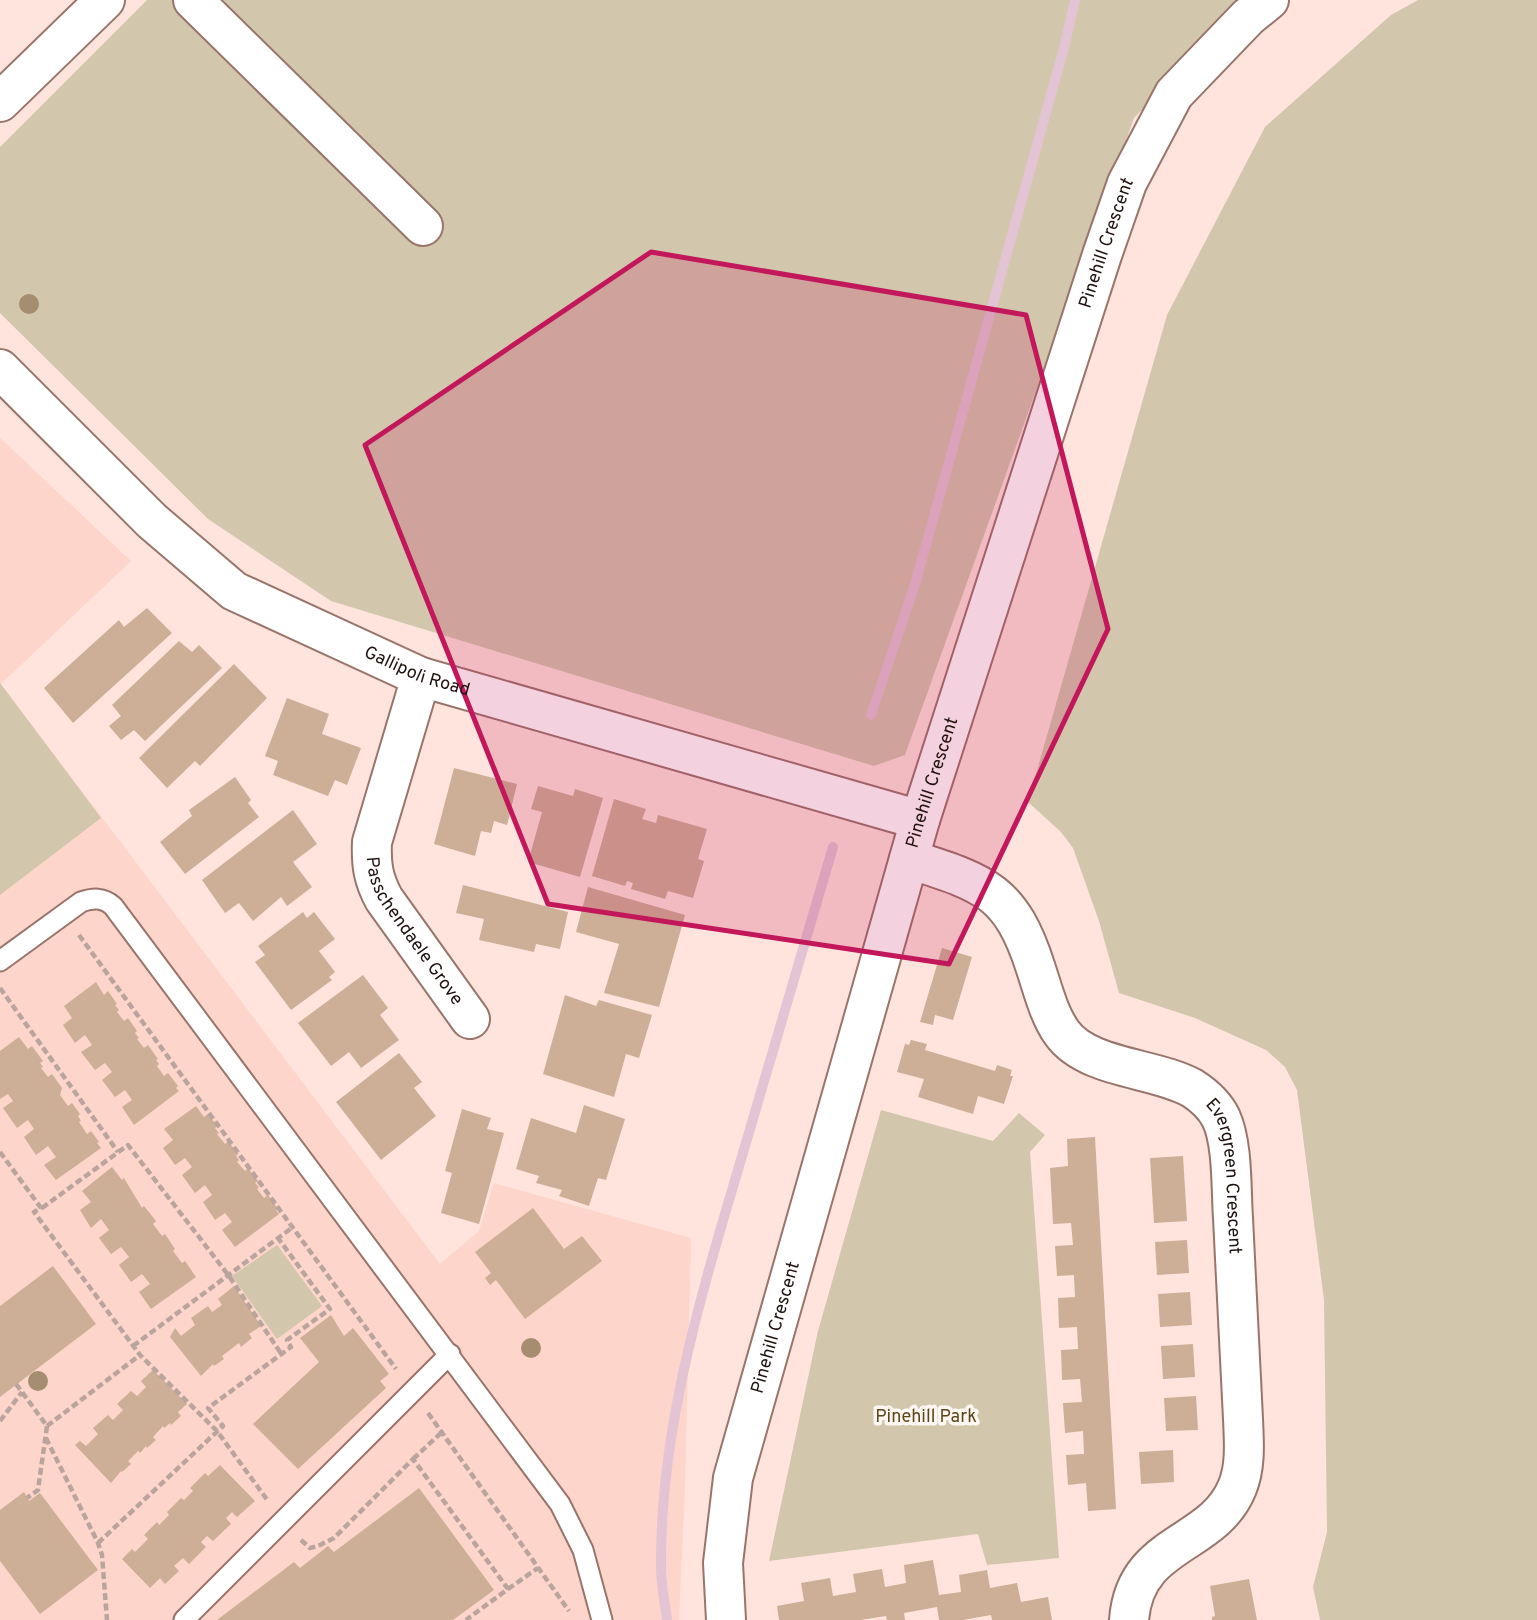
<svg xmlns="http://www.w3.org/2000/svg" width="1537" height="1620" font-family="Overpass,sans-serif">
<style>
.built{fill:#fdd5ca}
.green{fill:#d2c6ad}
.lines{fill:none;stroke-linecap:round;stroke-linejoin:round}
.stream{stroke:#e3c4d4;stroke-width:10}
.building{fill:#cdae96}
.lane-casing{stroke:#99746b;stroke-width:23}
.street-casing{stroke:#99746b;stroke-width:42}
.path{stroke:#baa49e;stroke-width:4.5;stroke-dasharray:7 3.5;stroke-linecap:butt}
.lane{stroke:#fff;stroke-width:19}
.street{stroke:#fff;stroke-width:38}
.tree{fill:#a58d6f}
.marked{fill:#c2185b;fill-opacity:0.2;stroke:#c2185b;stroke-width:5;stroke-linejoin:round}
.labels{text-anchor:middle;dominant-baseline:central;stroke-width:7;stroke-linejoin:round;paint-order:stroke}
.street-label{font-size:18px;fill:#20120f;stroke:#fef6f3}
.park-label{font-size:18px;fill:#5c4615;stroke:#fef6f3}
</style>
<rect width="100%" height="100%" fill="#fee4dd"/>
<path class="built" d="M0,438L131,561L1,684L440,1264L479,1231L494,1183L691,1238L685,1484L679,1620H0Z"/>
<path class="green" d="M147,0H1244L1134,118L905,755L874,766L331,601L208,519L0,313V147Z
M1418,0H1537V1620H1320L1313,1587L1327,1532L1324,1300L1297,1090L1285,1067L1266,1050L1195,1018L1119,993L1099,921L1073,848L1061,832L1028,802L1167,315L1265,127L1391,15Z
M0,683L101,818L0,895Z
M881,1110L993,1141L1019,1113L1045,1135L1030,1152L1059,1558L987,1565L978,1534L769,1561L818,1331Z
M277,1245L322,1306L277,1339L232,1276Z"/>
<g class="lines">
<path class="stream" d="M871,715L916,581L1065,44L1075,0
M667,1620C665,1603 661,1585 661,1567C660,1428 701,1295 740,1163C771,1057 802,952 833,847"/>
</g>
<path class="building" d="M147,608L172,633L73,723L44,688L119,620L124,627Z
M179,641L192,652L199,645L222,668L145,741L134,730L121,740L109,726L121,716L112,705Z
M234,664L267,698L200,766L195,761L167,788L139,758Z
M287,698L329,714L322,734L361,748L347,785L335,780L328,796L273,775L278,761L265,756Z
M454,768L517,784L507,825L494,821L491,833L481,831L475,856L434,844Z
M235,777L251,800L248,803L259,817L185,874L160,842L192,816L189,810Z
M538,786L573,796L575,789L603,798L580,877L528,862L542,812L531,809Z
M614,799L646,809L642,819L656,823L658,815L707,829L698,859L704,861L693,898L668,891L665,899L631,889L633,883L627,881L625,886L592,876Z
M293,810L317,844L293,862L312,887L287,906L281,897L253,921L239,903L225,913L202,880Z
M463,885L568,912L560,949L536,944L534,952L479,940L484,919L456,913Z
M588,887L685,915L659,1007L604,993L619,944L576,932Z
M303,912L307,918L314,912L335,939L319,951L335,972L329,977L332,980L291,1010L255,962L265,955L258,946Z
M942,948L972,957L953,1020L935,1015L933,1025L920,1022Z
M363,975L388,1008L380,1015L399,1040L361,1068L349,1052L331,1066L298,1023Z
M96,982L104,995L108,991L117,1004L115,1005L119,1010L117,1012L124,1021L128,1018L137,1031L135,1033L139,1038L137,1039L144,1048L148,1045L158,1059L156,1060L159,1064L157,1066L164,1076L168,1073L178,1086L176,1088L179,1091L134,1125L122,1107L132,1100L125,1090L115,1097L102,1080L112,1072L105,1063L95,1070L81,1052L92,1045L85,1035L75,1043L63,1025L72,1018L64,1006Z
M565,995L596,1006L599,1000L652,1015L639,1058L626,1054L614,1097L543,1074Z
M19,1037L28,1049L32,1046L43,1061L40,1063L43,1067L41,1068L48,1077L52,1074L62,1088L60,1095L68,1106L72,1103L80,1114L78,1116L81,1121L79,1122L87,1134L91,1131L99,1142L97,1143L101,1148L56,1180L44,1165L56,1157L48,1146L36,1155L24,1137L34,1129L28,1120L17,1128L3,1108L13,1101L8,1094L0,1099V1051Z
M911,1040L927,1044L925,1050L995,1071L997,1065L1012,1070L1010,1076H1013L1004,1104L978,1096L973,1114L918,1097L924,1079L897,1072L905,1044L909,1045Z
M399,1053L422,1082L414,1088L436,1116L381,1160L336,1102Z
M584,1105L625,1119L606,1180L598,1178L589,1206L559,1196L562,1190L536,1183L539,1176L516,1169L531,1118L576,1133Z
M196,1106L204,1117L208,1114L217,1126L215,1128L219,1133L217,1134L225,1144L228,1141L238,1154L236,1156L239,1160L237,1162L245,1171L248,1168L258,1181L255,1183L259,1187L257,1189L264,1198L268,1195L278,1209L276,1210L279,1214L235,1247L222,1230L232,1222L225,1213L215,1220L203,1202L212,1195L205,1185L195,1193L182,1175L192,1167L185,1158L175,1165L163,1148L173,1140L164,1129Z
M462,1109L491,1118L487,1129L504,1133L479,1224L441,1213L452,1173L445,1171Z
M1095,1137L1116,1509L1088,1511L1086,1483L1068,1485L1066,1455L1084,1454L1083,1431L1065,1433L1063,1403L1082,1402L1080,1379L1062,1380L1061,1350L1078,1349L1077,1327L1059,1328L1058,1298L1075,1297L1074,1275L1057,1276L1055,1246L1073,1245L1071,1223L1053,1224L1050,1168L1068,1166L1067,1139Z
M1183,1156L1187,1221L1154,1223L1150,1158Z
M112,1167L122,1180L124,1178L142,1208L144,1206L156,1221L153,1224L162,1236L165,1234L175,1249L173,1251L182,1263L185,1261L196,1277L151,1309L139,1292L150,1284L142,1274L131,1282L119,1265L129,1257L121,1247L111,1254L99,1238L109,1230L101,1219L91,1228L80,1210L91,1202L82,1191Z
M533,1208L564,1249L582,1236L602,1261L525,1319L496,1280L490,1285L485,1278L491,1273L475,1252Z
M1187,1240L1189,1273L1157,1275L1155,1242Z
M53,1266L96,1324L0,1397V1306Z
M234,1286L261,1326L249,1334L252,1338L241,1347L239,1343L222,1356L224,1359L214,1366L213,1364L201,1376L170,1337L175,1328L181,1336L195,1325L191,1318L208,1306L212,1312L222,1305L218,1299Z
M1190,1292L1192,1325L1160,1327L1158,1294Z
M331,1315L344,1336L353,1328L389,1374L380,1381L386,1388L298,1469L253,1424L319,1362L300,1338Z
M1193,1344L1195,1377L1163,1379L1161,1346Z
M153,1370L187,1404L178,1412L181,1416L171,1425L170,1423L164,1428L163,1426L153,1437L156,1440L147,1448L146,1446L140,1453L138,1451L128,1461L131,1464L122,1472L121,1471L111,1483L75,1445L80,1441L86,1446L98,1434L93,1428L108,1415L113,1420L123,1410L117,1404L131,1391L137,1396L146,1387L141,1381Z
M1196,1396L1198,1430L1166,1431L1164,1398Z
M1173,1450L1174,1482L1141,1484L1139,1452Z
M220,1465L255,1501L237,1517L232,1512L226,1518L231,1524L213,1541L207,1536L201,1542L206,1547L189,1564L183,1558L174,1566L179,1571L165,1584L160,1578L150,1588L122,1559L132,1549L135,1552L148,1539L144,1535L157,1522L159,1525L169,1515L167,1512L181,1498L184,1500L193,1491L190,1488L205,1473L208,1476Z
M419,1488L494,1590L453,1620H217L294,1562L300,1568L328,1546L334,1552Z
M24,1492L29,1501L40,1493L98,1570L40,1614L0,1561V1510Z
M933,1560L939,1595L961,1592L959,1575L987,1570L990,1588L1017,1583L1021,1602L1048,1597L1052,1620H992L991,1615L963,1620H939L937,1607L904,1613L905,1620H887L886,1616L861,1620H779L777,1606L804,1601L801,1583L830,1578L833,1596L856,1592L853,1574L882,1569L885,1587L906,1583L904,1565Z
M1249,1579L1257,1620H1212V1617L1215,1616L1210,1586Z"/>
<g class="lines">
<defs>
<path id="lane" d="M0,961L81,902C93,898 103,897 113,906L560,1504L583,1550L602,1620
M184,1620L450,1354"/>
<g id="street">
<path d="M193,0L423,226"/>
<path d="M0,102L105,0"/>
<path id="s1" d="M0,369L152,521L234,591L421,677L920,820"/>
<path id="s2" d="M421,677L372,842C371,864 373,879 384,899L470,1019"/>
<path id="s3" d="M909,859C984,883 1011,890 1036,969C1043,990 1049,1015 1062,1033C1088,1069 1154,1067 1192,1088C1203,1095 1215,1106 1221,1118C1233,1144 1231,1189 1233,1218C1236,1285 1240,1352 1243,1419C1244,1442 1246,1467 1237,1488C1212,1548 1135,1540 1129,1620"/>
<path id="s4" d="M726,1620L723,1563L733,1478L920,820L1102,255L1127,183L1174,94L1248,17L1269,0"/>
</g>
</defs>
<use href="#lane" class="lane-casing"/>
<use href="#street" class="street-casing"/>
<path class="path" d="M79,935L396,1369
M0,988L118,1152
M0,1152L41,1208L34,1212L140,1355L217,1431L268,1501
M42,1208L128,1145L229,1276L282,1355
M133,1346L293,1227
M16,1384L47,1426L38,1490L27,1498
M428,1413L569,1611
M0,1421L22,1392
M47,1426L140,1355
M46,1438L98,1543L102,1555L107,1620
M413,1459L442,1432
M301,1540L310,1548L318,1546L334,1538L413,1459L508,1589L466,1620
M98,1543L223,1426L208,1408L291,1347L287,1340L330,1309L278,1238
M508,1589L538,1568"/>
<use href="#lane" class="lane"/>
<use href="#street" class="street"/>
</g>
<g class="tree">
<circle cx="29" cy="304" r="10"/>
<circle cx="531" cy="1348" r="10"/>
<circle cx="38" cy="1381" r="10"/>
</g>
<path class="marked" d="M651,252L1026,315L1108,629L949,964L548,904L365,445Z"/>
<g class="labels">
<g class="street-label">
<text stroke="none"><textPath href="#s4" startOffset="1433">Pinehill Crescent</textPath></text>
<text stroke="none"><textPath href="#s1" startOffset="523">Gallipoli Road</textPath></text>
<text stroke="none"><textPath href="#s4" startOffset="866">Pinehill Crescent</textPath></text>
<text stroke="none"><textPath href="#s2" startOffset="273">Passchendaele Grove</textPath></text>
<text stroke="none"><textPath href="#s3" startOffset="492">Evergreen Crescent</textPath></text>
<text stroke="none"><textPath href="#s4" startOffset="299">Pinehill Crescent</textPath></text>
</g>
<g class="park-label">
<text x="926" y="1417">Pinehill Park</text>
</g>
</g>
</svg>
